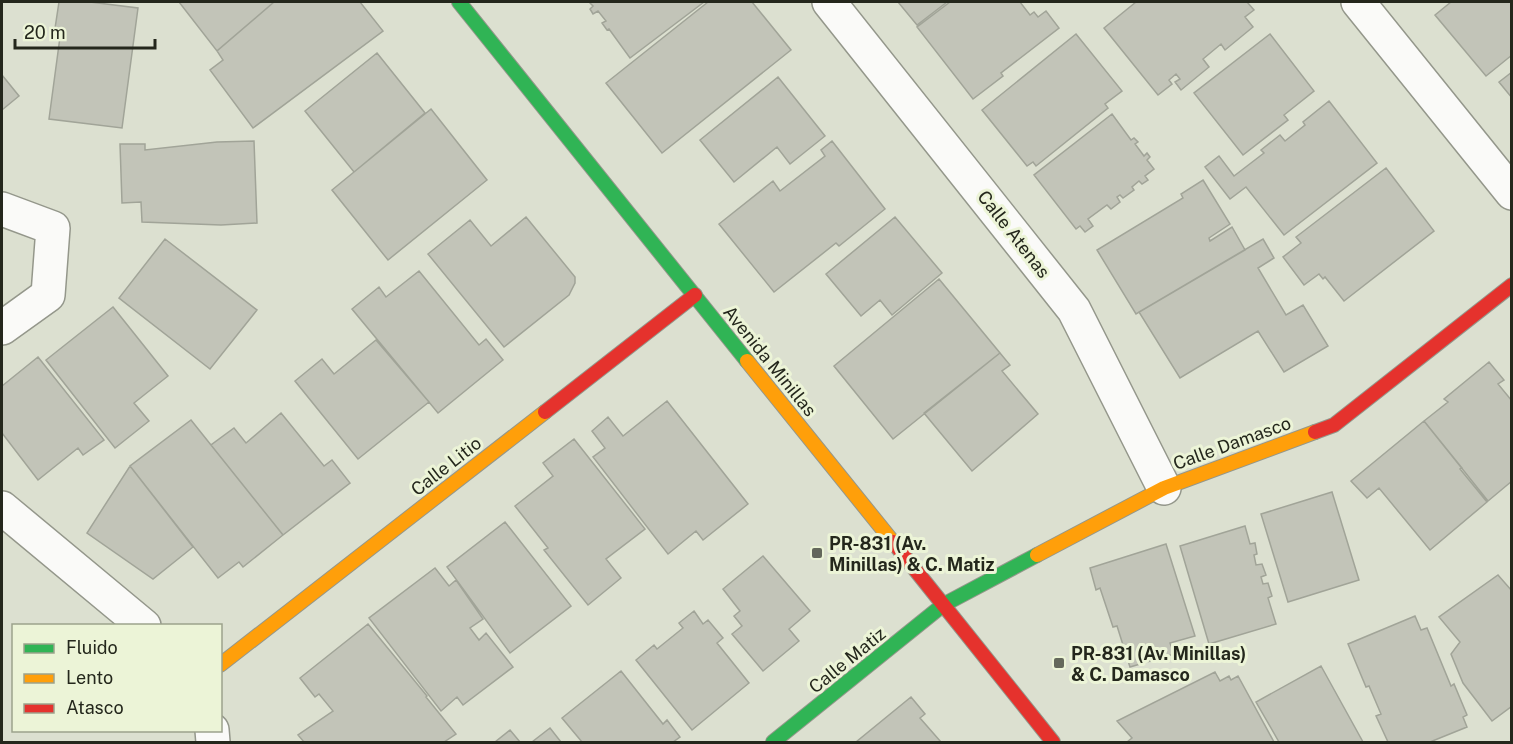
<svg xmlns="http://www.w3.org/2000/svg" width="1513" height="744" font-family="'Public Sans',sans-serif">
<style>
.building{fill:#c2c4b8;stroke:#a1a498;stroke-width:1.5}
.lines{fill:none;stroke-linecap:round;stroke-linejoin:round}
.street-casing{stroke:#94978b;stroke-width:36}
.fast-casing{stroke:#94978b;stroke-width:16}
.slow-casing{stroke:#94978b;stroke-width:16}
.jam-casing{stroke:#94978b;stroke-width:16}
.street{stroke:#fafaf8;stroke-width:33}
.fast{stroke:#30b455;stroke-width:14}
.slow{stroke:#ff9f0a;stroke-width:14}
.jam{stroke:#e5322d;stroke-width:14}
.poi-dot{fill:#64685b;stroke:#ecf4d7;stroke-width:2}
.labels{text-anchor:middle;dominant-baseline:central;stroke-width:6;stroke-linejoin:round;paint-order:stroke}
.street-label{font-size:18px;fill:#24271c;stroke:#ecf4d7}
.poi-label{font-size:18px;font-weight:bold;fill:#24271c;stroke:#ecf4d7;text-anchor:start}
</style>
<rect width="100%" height="100%" fill="#dce0d0"/>
<path class="building" d="M59,2H90L138,8L122,128L49,119L60,37L54,35Z
M179,2H274L217,51Z
M274,2H360L383,31L253,128L210,70L223,60L217,51Z
M589,2H704L630,58L609,29L607,30L602,23L606,21L598,11L593,14L590,9L593,6Z
M708,2H752L791,50L662,153L606,83Z
M898,2H947L917,25Z
M950,2H1020L1030,15L1034,12L1038,17L1046,11L1059,28L1001,73L1003,76L973,99L917,27Z
M1136,2H1247L1254,10L1245,17L1253,27L1225,50L1221,44L1203,59L1209,67L1181,90L1175,82L1180,79L1176,74L1169,80L1172,84L1158,95L1104,28Z
M1451,2H1512V55L1486,76L1435,15Z
M1076,34L1122,91L1105,104L1108,108L1036,166L1033,162L1027,166L982,110Z
M1270,34L1314,91L1284,115L1288,120L1243,155L1194,93Z
M377,53L425,113L354,172L305,111Z
M1512,72V98L1499,82Z
M2,75L19,96L2,110Z
M778,77L825,136L790,164L777,147L734,182L700,140Z
M1329,101L1377,163L1284,235L1246,187L1230,199L1205,167L1219,156L1234,176L1264,153L1261,150L1280,135L1285,141L1305,125L1303,122Z
M431,109L487,180L388,260L332,190Z
M1112,114L1131,140L1134,138L1138,142L1135,144L1144,156L1147,153L1150,157L1147,160L1154,169L1145,176L1148,180L1142,184L1139,181L1132,187L1134,190L1123,198L1120,195L1117,197L1120,202L1111,209L1107,205L1088,219L1093,226L1085,232L1080,226L1076,229L1034,175Z
M254,141L257,223L221,225L142,222L141,202L122,203L120,144H145V150L217,142Z
M832,141L885,209L839,246L836,243L774,292L719,224L773,181L780,191L825,156L821,150Z
M1386,168L1434,231L1344,301L1325,277L1323,279L1319,274L1304,285L1283,257L1301,243L1296,237Z
M1203,180L1230,224L1209,238L1210,241L1232,227L1245,250L1136,314L1097,250L1183,198L1181,194Z
M526,217L575,277V283L569,295L504,347L428,254L470,220L491,246Z
M895,217L942,273L892,315L880,300L861,316L826,274Z
M165,239L257,310L210,369L119,298Z
M1263,239L1274,258L1258,268L1286,315L1303,305L1328,346L1284,372L1258,331L1180,378L1139,312Z
M419,271L479,345L486,339L503,360L438,413L352,309L379,287L386,297Z
M939,279L1000,353L893,439L834,366Z
M113,307L168,376L134,403L149,421L115,448L46,360Z
M376,340L429,402L358,459L295,381L322,359L334,374Z
M1000,353L1010,365L1002,371L1038,414L972,471L924,413Z
M38,357L104,440L83,455L78,448L38,480L2,433V386Z
M1489,362L1504,380L1498,384L1512,401V481L1488,501L1424,421L1448,402L1444,399Z
M667,401L748,504L703,540L696,531L668,554L593,457L605,448L592,431L608,417L623,436Z
M281,413L324,466L332,460L350,483L283,535L211,445L234,428L246,443Z
M191,420L283,535L243,567L239,562L218,578L130,466Z
M1424,421L1462,468L1460,469L1487,502L1430,550L1379,488L1367,498L1351,481Z
M574,439L645,529L606,559L621,578L588,605L544,550L548,548L515,506L553,476L543,463Z
M130,466L193,547L153,579L87,533Z
M1332,492L1359,580L1288,602L1261,514Z
M505,522L571,606L510,653L447,567Z
M1245,526L1250,544L1255,543L1257,554L1254,555L1256,565L1262,564L1266,575L1261,577L1263,584L1268,583L1272,596L1268,598L1276,624L1209,644L1180,546Z
M1166,544L1195,636L1170,643L1174,654L1130,667L1117,626L1113,627L1100,588L1096,590L1090,568Z
M763,556L810,611L789,629L799,641L763,671L732,634L742,626L734,616L740,611L723,589Z
M435,568L449,586L456,580L483,619L470,628L479,640L486,633L513,667L463,705L457,697L441,711L369,618Z
M1498,575L1512,591V706L1492,721L1463,683L1451,654L1460,642L1439,617Z
M694,611L703,624L708,620L723,638L717,643L749,683L692,730L636,660L654,645L657,649L683,628L679,623Z
M1415,616L1421,630L1427,628L1451,686L1454,684L1467,715L1463,717L1467,727L1430,742H1388L1376,716L1381,714L1369,686L1366,687L1348,644Z
M368,624L427,696L426,697L456,734L444,742H304L298,735L333,711L319,694L315,697L300,678Z
M1321,666L1363,742H1279L1256,702Z
M621,671L663,724L667,720L680,737L673,742H582L562,718Z
M1215,672L1220,681L1229,676L1231,680L1238,676L1274,742H1127L1132,738L1117,721Z
M911,697L925,714L920,718L941,742H856Z
M550,728L561,742H532Z
M510,730L520,742H495Z"/>
<g class="lines">
<defs>
<path id="street" d="M829,2L1074,310L1164,488
M1358,2L1512,193
M2,209L53,228L48,295L2,328
M2,508L144,626
M212,730L213,742"/>
<path id="fast" d="M459,2L747,361
M773,742L943,605L1037,555"/>
<path id="slow" d="M747,361L893,542
M1037,555L1164,488L1315,432
M220,665L545,412"/>
<path id="jam" d="M545,412L695,295
M1315,432L1334,425L1512,285
M893,542L1053,742"/>
</defs>
<use href="#street" class="street-casing"/>
<use href="#fast" class="fast-casing"/>
<use href="#slow" class="slow-casing"/>
<use href="#jam" class="jam-casing"/>
<use href="#street" class="street"/>
<use href="#fast" class="fast"/>
<use href="#slow" class="slow"/>
<use href="#jam" class="jam"/>
</g>
<g class="poi-dot">
<rect x="811" y="547" width="12" height="12" rx="3"/>
<rect x="1053" y="657" width="12" height="12" rx="3"/>
</g>
<g class="labels">
<g class="street-label">
<text transform="translate(1014 234) rotate(52)">Calle Atenas</text>
<text transform="translate(770 361) rotate(51)">Avenida Minillas</text>
<text transform="translate(1232 443) rotate(-20)">Calle Damasco</text>
<text transform="translate(446 466) rotate(-38)">Calle Litio</text>
<text transform="translate(847 660) rotate(-39)">Calle Matiz</text>
</g>
<g class="poi-label">
<text x="829" y="543">PR-831 (Av.<tspan x="829" dy="21">Minillas) &amp; C. Matiz</tspan></text>
<text x="1071" y="653">PR-831 (Av. Minillas)<tspan x="1071" dy="21">&amp; C. Damasco</tspan></text>
</g>
</g>
<rect width="1513" height="744" fill="none" stroke="#24271c" stroke-width="6"/>
<rect x="12" y="624" width="210" height="108" fill="#ecf4d7" stroke="#9ca28c" stroke-width="1.5"/>
<rect x="24" y="644" width="30" height="9" fill="#30b455" stroke="#9ca28c" stroke-width="1.5"/>
<text x="66" y="654" font-size="18" fill="#24271c">Fluido</text>
<rect x="24" y="674" width="30" height="9" fill="#ff9f0a" stroke="#9ca28c" stroke-width="1.5"/>
<text x="66" y="684" font-size="18" fill="#24271c">Lento</text>
<rect x="24" y="704" width="30" height="9" fill="#e5322d" stroke="#9ca28c" stroke-width="1.5"/>
<text x="66" y="714" font-size="18" fill="#24271c">Atasco</text>
<path d="M15 39v9h140v-9" fill="none" stroke="#24271c" stroke-width="3"/>
<text x="24" y="39" font-size="18" fill="#24271c" stroke="#ecf4d7" stroke-width="4.5" paint-order="stroke">20 m</text>
</svg>
